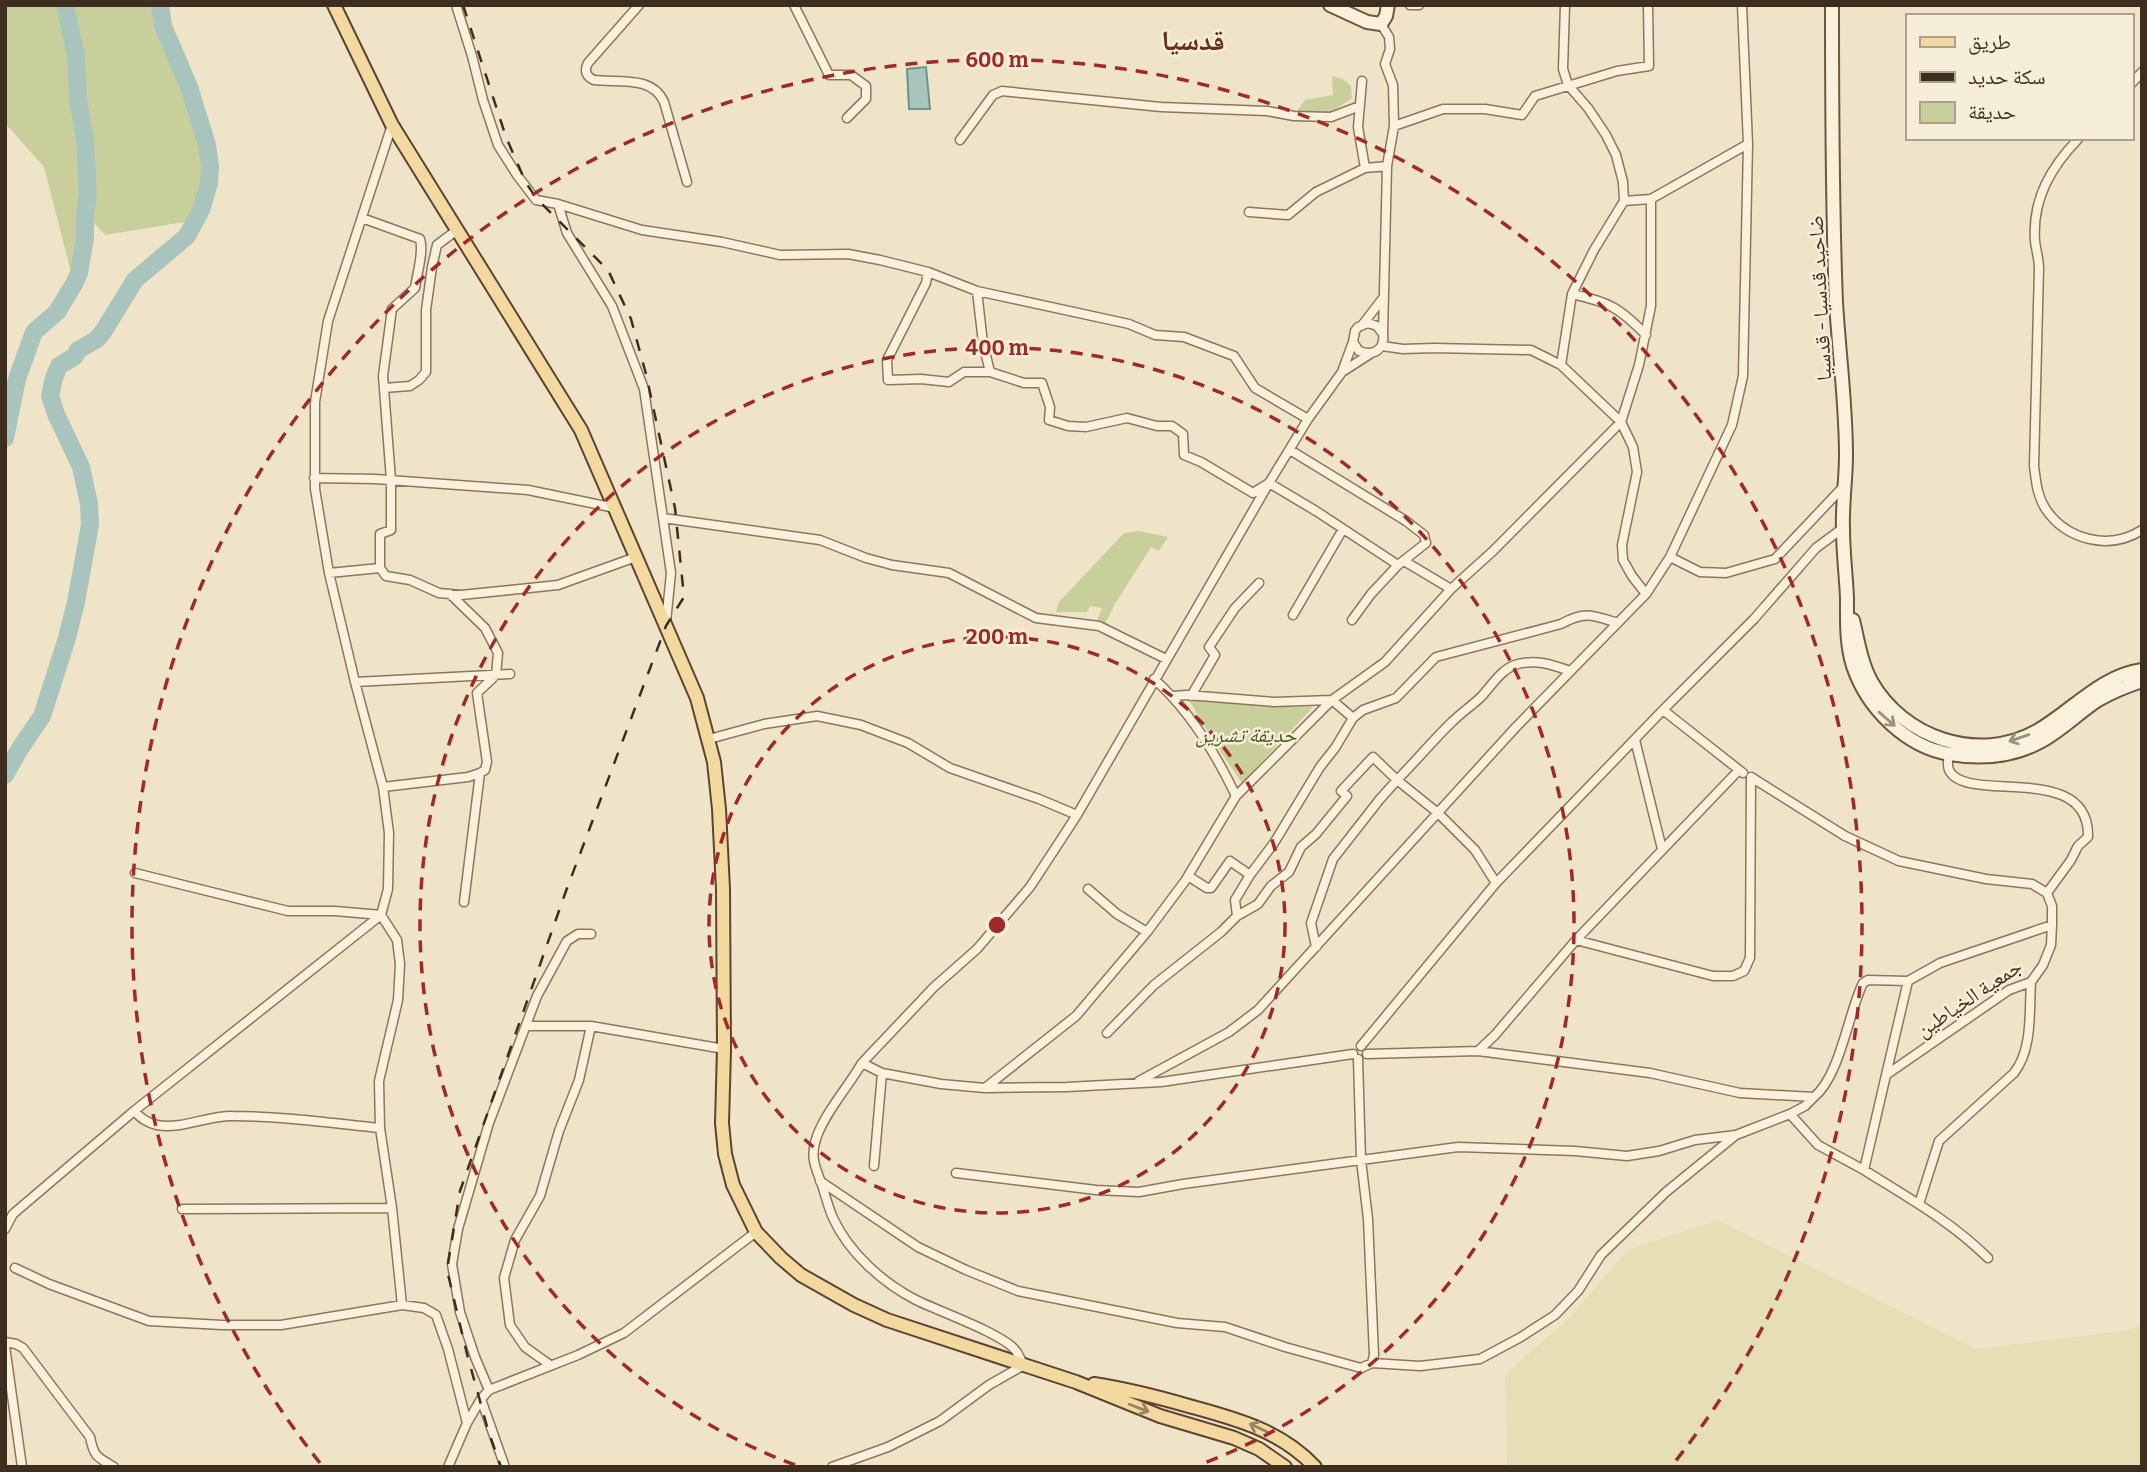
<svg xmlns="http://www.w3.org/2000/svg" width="2147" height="1472" font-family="Bitter,'Noto Naskh Arabic',serif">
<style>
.farmland{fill:#e6deb5}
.green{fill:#c9cf9b}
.water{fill:#a9c4bc;stroke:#6f938a;stroke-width:2}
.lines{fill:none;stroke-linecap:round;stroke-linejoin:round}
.river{stroke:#a9c4bc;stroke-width:18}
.street-casing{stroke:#8d765c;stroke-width:11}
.secondary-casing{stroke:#6f573f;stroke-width:16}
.primary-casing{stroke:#5b4430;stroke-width:16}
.street{stroke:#faf1dc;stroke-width:8}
.secondary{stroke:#faf1dc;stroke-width:12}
.primary{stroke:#f3d9a0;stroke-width:12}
.rail{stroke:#3d2e20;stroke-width:2.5;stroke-dasharray:12 12;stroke-linecap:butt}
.oneway{stroke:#9c907e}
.oneway2{stroke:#988460}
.ring{fill:none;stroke:#9e2a2b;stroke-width:3.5;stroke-dasharray:12 9}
.labels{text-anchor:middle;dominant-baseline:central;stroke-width:5;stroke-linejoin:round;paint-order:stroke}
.street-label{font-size:21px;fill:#3d2e20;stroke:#f7eed8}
.park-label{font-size:21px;font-style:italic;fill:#4d5a26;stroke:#f7eed8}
.district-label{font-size:28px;font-weight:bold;fill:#6b2e1e;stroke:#f7eed8}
.centre{fill:#9e2a2b;stroke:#f7eed8;stroke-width:3.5}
.ring-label{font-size:21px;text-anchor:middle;font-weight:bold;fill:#9e2a2b;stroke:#f7eed8;stroke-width:5;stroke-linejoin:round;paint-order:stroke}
</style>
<rect width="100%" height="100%" fill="#f0e4c8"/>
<path class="farmland" d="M1718,1220L1977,1349L2123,1331L2142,1326V1467H1507L1505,1374L1567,1320L1629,1249Z"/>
<path class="green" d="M5,5H160L163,26L191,94L207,145L209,183L197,220L105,235L85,213L74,284L44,167L5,123Z
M1332,76L1343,79L1351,86L1352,98C1331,112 1323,121 1297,111L1305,100L1333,95Z
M1139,531L1168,537L1159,551L1151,547L1115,604L1105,624L1097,621L1102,608L1090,606L1087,612H1056L1059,602L1124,533Z
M1189,700L1313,707L1242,783L1212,739Z"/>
<path class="water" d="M926,67L930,109H909L907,69Z"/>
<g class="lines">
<path class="river" d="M5,438L17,379L34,332L57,312L74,284L79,273L85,238V213L88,195L85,139L78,100L76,56L65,5
M5,775L19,750L42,716L67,638L76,602L90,525L89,504L81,467L56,414L50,396L54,378L59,366L75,356L78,350L96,340L103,332L135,280L187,236L201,210L209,183L210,166L207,145L189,87L163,26L160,5"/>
<defs>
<path id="street" d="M456,5L472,56L483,100L498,145L517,175L536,200L558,204L567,233L612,306L644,389L671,573L666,622
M639,5L588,63C584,70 586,77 594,80C618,83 652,75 664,102L687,182
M794,5L829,75H851L866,86V99L847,118
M1410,5H1419
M1381,24L1389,37L1390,49L1385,64L1393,85L1394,126L1387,166L1383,334
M1362,81L1358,127L1365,168
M2131,84L2142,72
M1394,126L1443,109H1485L1522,115L1535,96L1617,71L1649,66L1648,5
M2079,138C2051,167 2032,199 2035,241C2036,250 2039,259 2039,268L2034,466C2036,481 2037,495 2045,508C2066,540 2109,551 2142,530
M960,140L993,95L1002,91L1161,107L1267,111L1294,116L1331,117L1360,106
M1624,201L1651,199L1748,144
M558,204L642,230L722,242L780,255L848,254L880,260L928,272L977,291L1129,324L1155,335L1184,337L1234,356L1255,388L1308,419
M1249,212L1288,215L1316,192L1365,168L1387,166
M362,218L420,239C424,252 417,273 415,288L392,309L383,376L391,480V530L380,534V568
M928,272L926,283L887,360L888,380L921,379L949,382L964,372H990L1024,383H1042L1050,407L1049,420L1068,426L1086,427L1127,418L1157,426H1172L1183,434L1184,455L1201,462L1253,493L1269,483L1316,511L1398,565L1371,594L1352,620
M977,291L983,343L990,372
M1572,294C1609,302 1620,308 1646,335
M1363,324L1383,298
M1382,346L1403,349L1434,348L1531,350L1561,365L1621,422L1633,447L1637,472L1622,545L1623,560L1632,576L1646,594
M1561,365L1572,294L1594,250L1624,201L1623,182L1616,155L1606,135L1588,108L1568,85L1563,69L1565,5
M1342,372L1370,354
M384,388L410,386L419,380L426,372V310L432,267L437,245L457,230
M1290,450L1406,521L1424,535L1426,543L1398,565
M314,478L375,479L528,490L615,508
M663,518L820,540L866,558L892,565L949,573L1036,618L1099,626L1166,659
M1670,557L1700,572L1726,573L1775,559L1843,487
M1404,561L1451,589
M329,573L380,568L386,576L410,580L439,593L461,595L558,585L636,557
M450,594L485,628L498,653L496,675L477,693L487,762L485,770L480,773
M1293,615L1343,529
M1154,679C1189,710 1216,754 1236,796
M355,682L510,674
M1173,696L1187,695L1274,702L1332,700L1353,718L1363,710L1396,698L1436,657L1561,624C1585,611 1592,615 1618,623
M1191,696L1215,655L1209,647L1235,608L1259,583
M1663,710L1743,773
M709,739L764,724L817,716L861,725L908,743L950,768L1039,799L1077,815
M1635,740L1662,849
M1949,754C1948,759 1947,765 1949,770C1965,805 2090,760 2088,837L2078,846L2071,860L2047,893
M383,787L468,777L480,773L464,902
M135,873L288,911H335L381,915L397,940L400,964L398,1000L379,1081L380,1128L392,1208L402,1305
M1188,876L1207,888H1211L1230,861L1250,875
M1088,889L1117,914L1147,932
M1237,916L1258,904L1271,886L1289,872L1301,847L1316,834L1347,796L1341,791L1373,757L1397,780C1416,761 1433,740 1453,721C1462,712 1473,705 1482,696C1492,685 1502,668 1518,664C1537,659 1553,665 1570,671
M1316,947L1311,923L1333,859L1380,799L1397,780L1438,813L1475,850L1496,883
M1908,981L1940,963L2052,925
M527,1026H591
M1107,1033L1154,985L1221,932L1237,916L1235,900L1250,875L1274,843L1320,767L1335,748L1353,718
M1361,1046L1496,883L1663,710L1754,619L1816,548L1843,528
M1478,1051L1650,1073L1740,1093L1814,1097C1840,1076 1848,1014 1863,983L1868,980L1908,981L1886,1075L2009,990L2031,982L2043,965L2051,945L2052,925V906L2047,893L2032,884L1986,879L1899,861L1845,836L1751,777L1750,958L1744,971L1733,976H1713L1576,940
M1353,1054L1161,1082L1067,1087L985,1088L941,1084L882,1073L862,1063L934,987L977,949L1030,887L1077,815L1269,483L1308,419L1342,372L1353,342L1355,331L1358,327L1368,323L1377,326L1383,334C1385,349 1374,357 1359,351L1353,342
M1367,1054L1478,1051L1495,1035L1576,940L1739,770
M1139,1081L1229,1032L1258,1010L1516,727L1646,594L1670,557L1732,425L1743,376L1748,144L1742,5
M985,1088L1076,1016L1147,932L1185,881L1236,796L1332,700L1385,662L1451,589L1493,551L1621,422L1639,365L1651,306V199
M134,1111C141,1118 147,1123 157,1125C182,1130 208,1115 233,1116C282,1116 331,1123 380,1128
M1790,1114L1818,1145L1864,1170L1886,1075
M874,1166L882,1073
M1864,1170C1907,1197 1952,1222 1988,1258
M956,1173L1096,1190L1139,1192L1183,1184L1458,1147L1575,1151L1627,1156L1659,1151L1695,1140L1736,1135
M820,1181L918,1247L966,1270L1018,1291L1177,1323L1225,1327L1285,1347L1361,1368L1372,1363L1374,1355L1368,1219L1361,1160L1358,1059
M1919,1204L1939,1141L2014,1073C2033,1049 2029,1011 2031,982
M182,1209L392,1208
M5,1229L13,1214L134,1111L381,915L388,889L389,833L383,787L355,682L329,573L315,489V402L328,321L392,125
M15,1268L49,1284L149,1321L222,1325H281L402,1305L424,1308L436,1315L448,1349L467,1423L448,1467
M5,1342L16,1344L23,1348L90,1437C94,1457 97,1457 114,1467
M5,1346L22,1467
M1372,1363L1420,1366L1480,1359L1521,1337L1555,1315L1578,1291L1601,1255L1666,1192L1736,1135L1790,1114L1805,1106L1814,1097
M550,1365L525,1347L510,1325L504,1278L515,1240L540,1196L559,1131L579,1080L591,1026L724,1049
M489,1390L475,1357L460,1312L452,1264L458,1229L489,1123L537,996L567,941L578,934H591
M481,1399L505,1467
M467,1423L481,1399L489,1390L578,1355L624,1333L756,1232
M832,1467L888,1447L940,1421L989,1385L1024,1365C1021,1361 1019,1355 1016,1351C1004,1334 938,1311 916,1300C883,1283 849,1253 833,1218C829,1209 826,1198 823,1188C816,1167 809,1159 817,1136C827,1110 848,1087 862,1063"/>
<path id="secondary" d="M1330,5L1367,22L1381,24L1386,16L1388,5
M1832,5C1832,104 1832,203 1836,302C1839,353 1846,404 1846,455C1846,480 1842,504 1843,529C1843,552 1846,575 1847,598C1847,620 1846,644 1853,666C1867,708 1906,747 1950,754C1980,759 2011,757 2038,743C2060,732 2078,713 2098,700C2112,692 2127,686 2142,681
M1853,620C1858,641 1861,662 1871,681C1903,738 1978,764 2037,731C2072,711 2100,676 2142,670"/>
<path id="primary" d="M334,5L392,125L581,430L697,698L714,762L719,809L723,889L724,1049L722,1123L725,1154L733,1185L756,1232L781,1258L801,1275L854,1305L887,1320L1076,1382L1160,1416L1234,1438L1259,1449L1285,1467
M1094,1384C1126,1389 1158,1397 1189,1406C1236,1419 1280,1430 1315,1467"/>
</defs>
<use href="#street" class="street-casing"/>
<use href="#secondary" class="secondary-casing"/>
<use href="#primary" class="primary-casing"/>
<use href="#street" class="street"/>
<use href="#secondary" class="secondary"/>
<use href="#primary" class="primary"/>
<path class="rail" d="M463,5L506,137L526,183L537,199L608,270L631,319L646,374L675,508L684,597L666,626L566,891L460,1191L447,1270L467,1354L488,1430L501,1467"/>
</g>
<defs><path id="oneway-shaft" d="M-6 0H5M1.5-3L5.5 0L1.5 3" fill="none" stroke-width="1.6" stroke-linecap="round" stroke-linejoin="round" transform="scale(1.75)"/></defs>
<g class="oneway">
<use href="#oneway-shaft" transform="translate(1887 719) rotate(41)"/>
<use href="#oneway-shaft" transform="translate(2019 738) rotate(161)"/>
</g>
<g class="oneway2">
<use href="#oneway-shaft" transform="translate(1139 1408) rotate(21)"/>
<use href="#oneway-shaft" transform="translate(1259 1428) rotate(-155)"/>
</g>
<g class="ring">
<circle cx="997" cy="925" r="288"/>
<path d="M795 1465A577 577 0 1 1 1199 1465"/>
<path d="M320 1463A865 865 0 1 1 1674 1463"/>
</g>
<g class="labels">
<g class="street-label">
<text transform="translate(1820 298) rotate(-93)">ضاحيد قدسيا - قدسيا</text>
<text transform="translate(1969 998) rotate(-34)">جمعية الخياطين</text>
</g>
<g class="park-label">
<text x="1246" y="735">حديقة تشرين</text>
</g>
<g class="district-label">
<text x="1193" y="40">قدسيا</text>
</g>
</g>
<circle cx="997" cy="925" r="10" class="centre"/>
<g class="ring-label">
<text x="997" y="67">600 m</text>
<text x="997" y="355">400 m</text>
<text x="997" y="644">200 m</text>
</g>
<rect width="2147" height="1472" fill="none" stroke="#3d2e20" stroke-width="14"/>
<rect x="1906" y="14" width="228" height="126" fill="#f7eed8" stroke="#ada18e" stroke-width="2"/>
<rect x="1920" y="37" width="35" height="10" fill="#f3d9a0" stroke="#ada18e" stroke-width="2"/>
<text x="1968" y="49" font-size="21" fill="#3d2e20">طريق</text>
<rect x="1920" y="72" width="35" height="10" fill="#3d2e20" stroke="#ada18e" stroke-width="2"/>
<text x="1968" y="84" font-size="21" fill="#3d2e20">سكة حديد</text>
<rect x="1920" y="102" width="35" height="21" fill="#c9cf9b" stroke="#ada18e" stroke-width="2"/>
<text x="1968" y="119" font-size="21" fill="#3d2e20">حديقة</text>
</svg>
